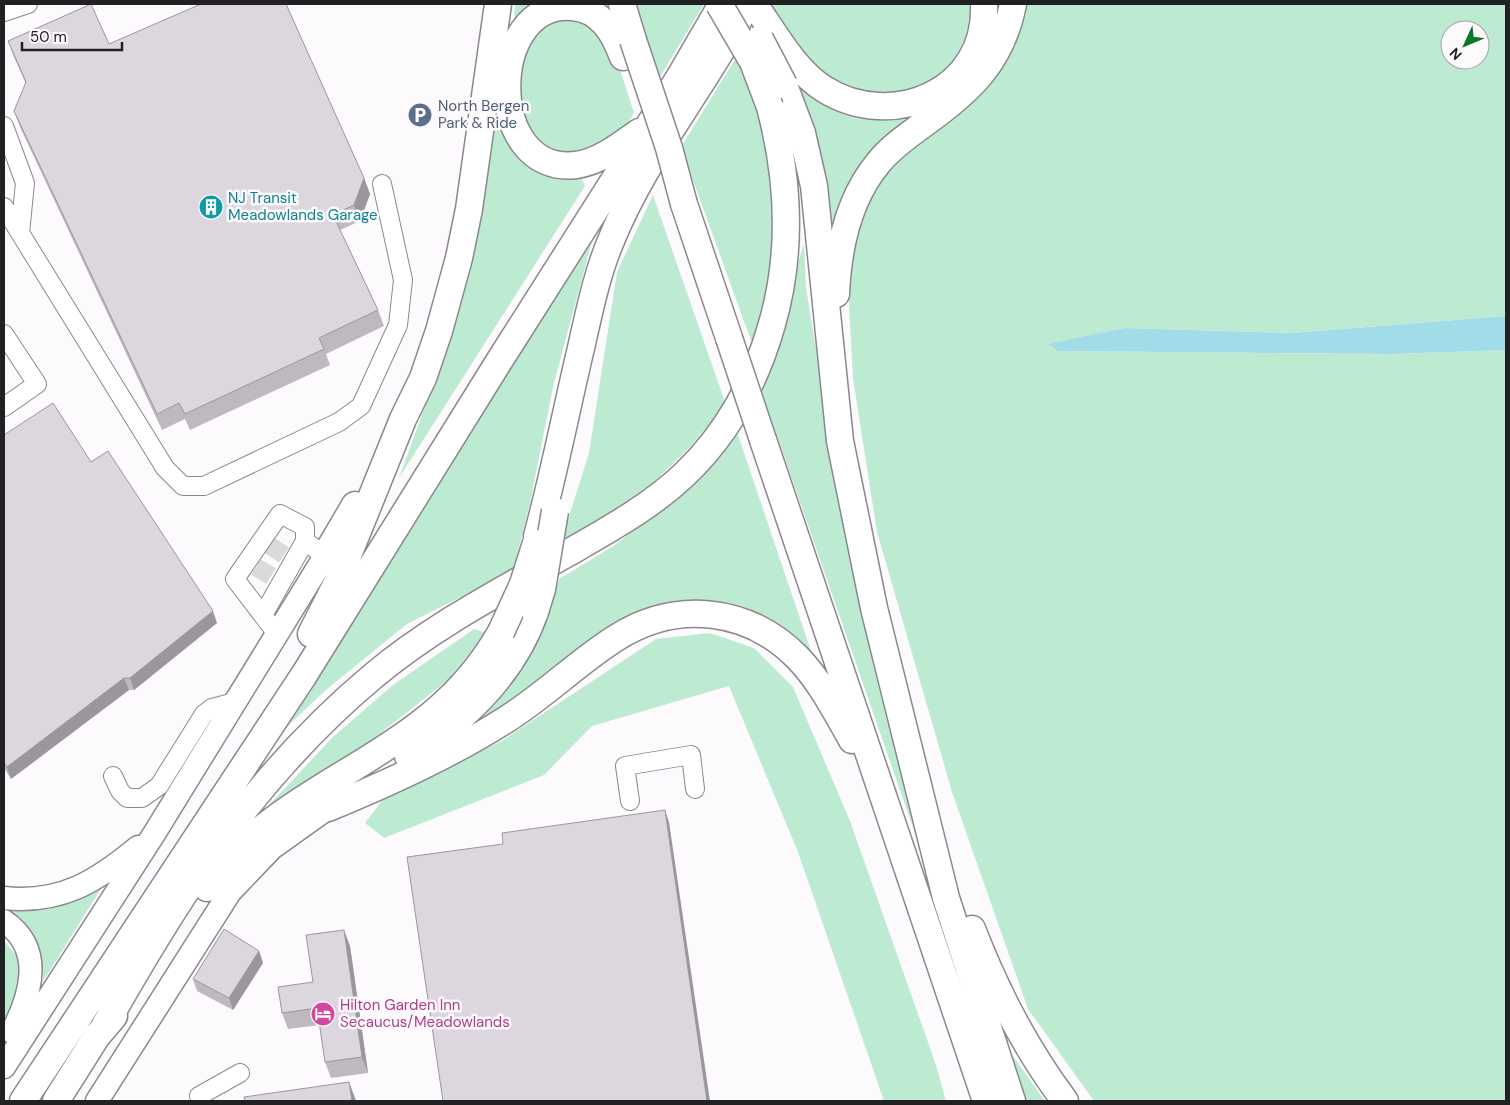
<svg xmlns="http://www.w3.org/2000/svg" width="1510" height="1105" font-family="'DM Sans',sans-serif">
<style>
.green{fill:#bdebd2;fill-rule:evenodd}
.water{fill:#a2dce8}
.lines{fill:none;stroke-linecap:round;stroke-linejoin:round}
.minor-tunnel{stroke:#dcd9dd;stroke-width:18;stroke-dasharray:18 9;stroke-linecap:butt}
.minor-casing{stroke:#8c878e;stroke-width:20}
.major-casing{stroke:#8c878e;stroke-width:25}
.highway-casing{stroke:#8c878e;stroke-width:29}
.minor{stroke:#fff;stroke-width:18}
.major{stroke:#fff;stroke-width:22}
.highway{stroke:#fff;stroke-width:26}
.highway-bridge-casing{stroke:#8c878e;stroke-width:29;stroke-linecap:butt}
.highway-bridge{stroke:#fff;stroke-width:26}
.wall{fill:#bdb9bf}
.shaded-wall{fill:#9a969b}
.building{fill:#dcd7de;stroke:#9a969b}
.labels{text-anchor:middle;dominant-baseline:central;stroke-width:5;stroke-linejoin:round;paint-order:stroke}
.service-label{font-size:15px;fill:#4e5e75;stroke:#fdfafe;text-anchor:start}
.culture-label{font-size:15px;fill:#0d838f;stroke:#fdfafe;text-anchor:start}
.hotel-label{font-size:15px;fill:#b23c85;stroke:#fdfafe;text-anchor:start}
</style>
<rect width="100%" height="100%" fill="#fdfafe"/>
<path class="green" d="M515,4H546L536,6L514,20Z
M635,4H704L658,80Z
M765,4H970C971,83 891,114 827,76C801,60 783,28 765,4Z
M992,4H1006L1004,15L831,233L781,52L808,85L929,106Z
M1026,4H1506V316L1291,333L1125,328L1049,345L1057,351L1393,354L1506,350V1101H1094L1028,1009L952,792L877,532L853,379L847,268L863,208L891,159L995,76L1026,15ZM1450,30H1480V60H1450Z
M560,16L588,23L614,51L634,113L622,132L581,156L547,148L528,132L516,92L530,36Z
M737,56L752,90L762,124L774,192L771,273L754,349L681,147Z
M493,109L507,132L549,173L582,179L585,186L399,478L452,332Z
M653,195L726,405L687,450L629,506L558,551L589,453L617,272Z
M594,234L553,387L530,503L513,571L407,624L327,689L275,738Z
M804,244L806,288L850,556L917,839L759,384Z
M736,429L816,666L782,631L730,604L669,602L608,627L561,666L472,730L522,668L547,619L559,579L615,545L679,495Z
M474,629L486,633L448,680L368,743L268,806L333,737L393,685Z
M710,633L754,648L793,687L850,821L936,1065L946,1101H884L798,852L729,686L592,726L544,775L384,838L365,823L387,794L500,742L656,639Z
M102,887L44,980L34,939L4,907L49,909Z
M4,941L17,956L22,990L4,1025Z
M1005,1045L1045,1101H1026Z"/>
<path class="water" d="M1506,316V350L1393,354L1057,351L1048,344L1125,328L1291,333Z"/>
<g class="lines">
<path class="minor-tunnel" d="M269,545L284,555
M256,567L271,576"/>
<defs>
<path id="minor" d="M4,12L28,4
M4,126L25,183L20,233
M4,207L165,468L183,486H204L339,422L361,406L398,325L403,280L382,184
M4,334L37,384L4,407
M263,615L305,541
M277,634L235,579L280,514L305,527V541L325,556
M113,776L120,791L127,798H142L159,786L204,714L212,708L235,702
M630,801L625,766L691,755L695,789
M199,1096L240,1073"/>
<path id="major" d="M4,898C60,904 96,882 138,847
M4,921C45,949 31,995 12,1032
M4,1067L154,834L325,556
M97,1101L230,892L272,848L328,808"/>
<path id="highway" d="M622,4L633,40
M754,4C774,32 794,70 824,89C893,132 988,91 984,4
M623,57C614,33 601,9 572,7C486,0 484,176 576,165C599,162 621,145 639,132
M784,85L802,133L814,186L840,441L874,608L946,898L1012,1101
M684,204L729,338
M836,294C838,247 848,199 879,162C892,146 909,135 925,123C971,90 1002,61 1013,4
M763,440L986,1101
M537,536C554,474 566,411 581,348C589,313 596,277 610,243C644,157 706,86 747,4
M325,556L355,505
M311,634L336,585L403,419L423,378L439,331L459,258L469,209L498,4
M408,756C464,721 513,675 535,612
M328,808C389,783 451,755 507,719C545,695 578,662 616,638C676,600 748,607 798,658C821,682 836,712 852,740
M207,888C263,807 343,782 418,725C452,700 480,669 501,632
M972,929C996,991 1025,1048 1065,1101
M103,1029C178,895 253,777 372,677C431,627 501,591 568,553C608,530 650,507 684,475C728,433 756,381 772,324C793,251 789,179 770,107
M23,1101L304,675L498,363L679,78L722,4
M56,1101L97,1036L114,1016"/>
</defs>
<use href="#minor" class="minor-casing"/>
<use href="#major" class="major-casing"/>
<use href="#highway" class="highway-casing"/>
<use href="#minor" class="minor"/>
<use href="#major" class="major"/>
<use href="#highway" class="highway"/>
<defs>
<path id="highway-bridge" d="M719,4L753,62L770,107
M760,39L784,85
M633,40L669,148L684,204
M729,338L763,440
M535,612L542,589L555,511
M501,632L523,584L536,543"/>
</defs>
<use href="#highway-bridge" class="highway-bridge-casing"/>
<use href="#highway-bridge" class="highway-bridge"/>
</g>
<path class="wall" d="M8,41L109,44L364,178L370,194L360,221L340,230L378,310L384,326L326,354L330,365L190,430L185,419L162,430L20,127L14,111L26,84L14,57Z
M4,435L91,462L217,623L134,690H129L11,779L4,768Z
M350,946L368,1073L331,1078L325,1062L320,1025L288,1029L282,1013Z
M259,951L263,963L233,1010L197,991L193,979Z"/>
<path class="shaded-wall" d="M364,178L370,194L360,221L354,205Z
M213,611L217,623L134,690L130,678Z
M124,678L129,690L11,779L7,767Z
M665,810L669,822L710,1101H707Z
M344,930L350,946L368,1073L362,1057Z
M259,951L263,963L233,1010L229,998Z
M349,1082L355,1098L356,1101H352Z"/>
<path class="building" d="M91,4L109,44L201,4H286L364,178L354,205L333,215L378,310L319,338L324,349L185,414L179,403L157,414L14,111L26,82L8,41Z
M53,403L91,462L108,451L213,611L130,678H124L7,767L4,763V435Z
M665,810L707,1101H443L407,857L503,844L502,833Z
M224,929L259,951L229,998L193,979Z
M344,930L362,1057L325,1062L317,1008L282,1013L278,987L313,982L306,935Z
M349,1082L352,1101H245L244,1097Z"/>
<defs>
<symbol id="parking-disc" viewBox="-11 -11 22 22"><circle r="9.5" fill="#5c6f8a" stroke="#fdfafe"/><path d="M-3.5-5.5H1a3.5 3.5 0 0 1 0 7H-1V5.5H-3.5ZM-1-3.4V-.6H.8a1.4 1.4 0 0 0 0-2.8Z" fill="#fff"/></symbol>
<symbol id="building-disc" viewBox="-11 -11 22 22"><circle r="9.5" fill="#0f9aa8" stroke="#fdfafe"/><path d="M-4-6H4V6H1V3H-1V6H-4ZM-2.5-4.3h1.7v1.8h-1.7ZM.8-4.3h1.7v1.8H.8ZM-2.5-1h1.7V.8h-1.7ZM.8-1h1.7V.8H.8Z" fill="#fff"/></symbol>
<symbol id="hotel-disc" viewBox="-11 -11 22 22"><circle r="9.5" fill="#d1479c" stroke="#fdfafe"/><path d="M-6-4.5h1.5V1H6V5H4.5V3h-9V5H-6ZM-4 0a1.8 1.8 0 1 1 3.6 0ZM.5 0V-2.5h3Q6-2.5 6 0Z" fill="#fff"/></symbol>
</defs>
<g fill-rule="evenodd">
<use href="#parking-disc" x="406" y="101" width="28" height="28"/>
<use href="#building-disc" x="197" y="193" width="28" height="28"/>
<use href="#hotel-disc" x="309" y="1000" width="28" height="28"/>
</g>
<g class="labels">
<g class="service-label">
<text x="438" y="106">North Bergen<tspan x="438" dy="17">Park &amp; Ride</tspan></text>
</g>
<g class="culture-label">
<text x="228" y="198">NJ Transit<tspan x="228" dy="17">Meadowlands Garage</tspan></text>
</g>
<g class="hotel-label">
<text x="340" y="1005">Hilton Garden Inn<tspan x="340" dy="17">Secaucus/Meadowlands</tspan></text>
</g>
</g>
<rect width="1510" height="1105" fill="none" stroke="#212022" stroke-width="10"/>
<g transform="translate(1465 45) rotate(226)"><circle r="24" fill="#fdfafe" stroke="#a5a3a6"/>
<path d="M0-4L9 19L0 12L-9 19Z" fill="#09762a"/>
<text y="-8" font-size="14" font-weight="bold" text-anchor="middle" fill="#212022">N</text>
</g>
<path d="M22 42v8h100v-8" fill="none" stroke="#212022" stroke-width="2.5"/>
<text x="30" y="42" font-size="15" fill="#212022" stroke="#fdfafe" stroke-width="4" paint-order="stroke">50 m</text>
</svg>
